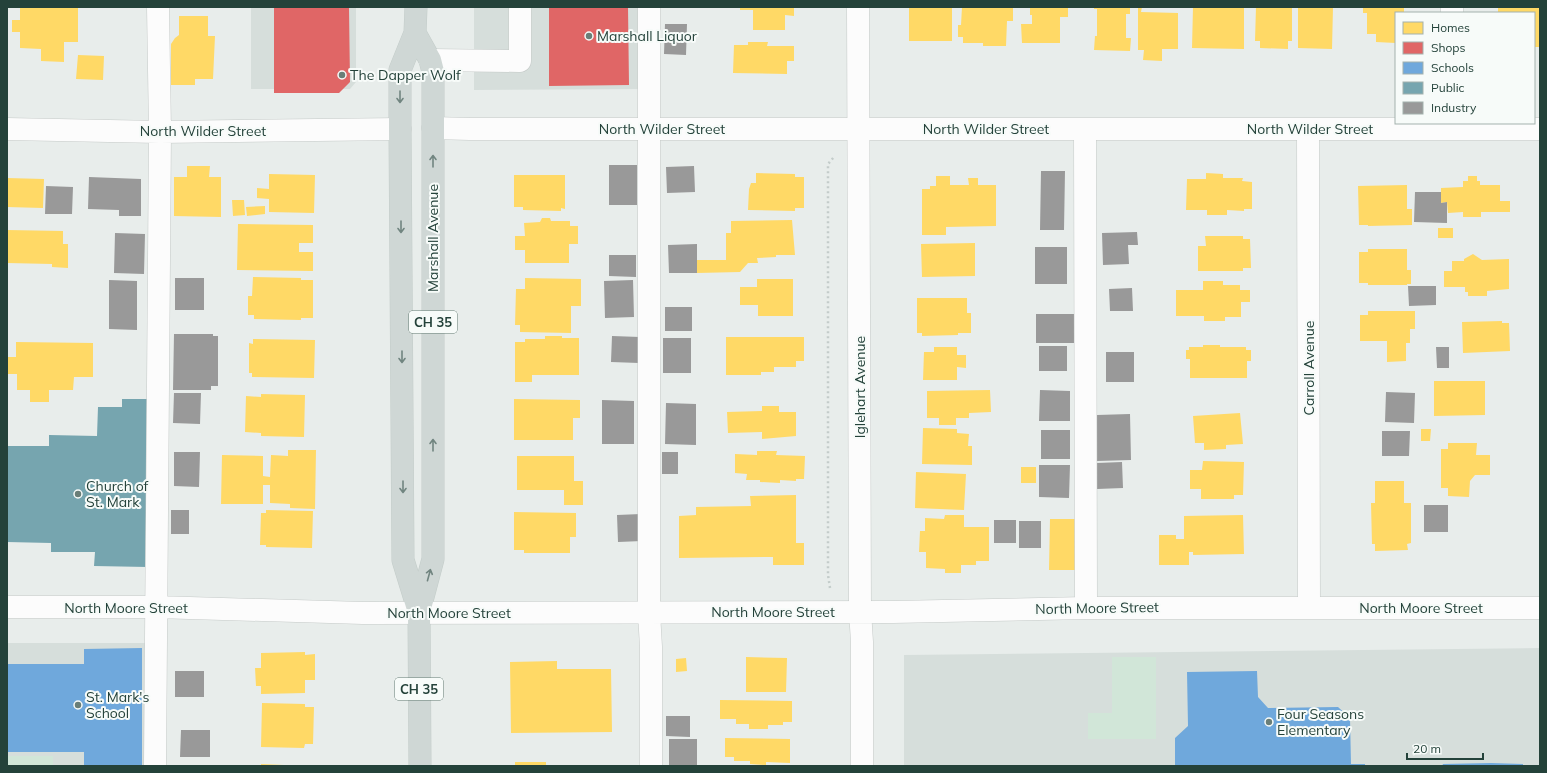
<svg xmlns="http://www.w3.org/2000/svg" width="1547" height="773" font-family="Mulish,sans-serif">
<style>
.built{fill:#d6dedb}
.green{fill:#d1e6d8}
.homes{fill:#ffd966}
.shops{fill:#e06666}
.schools{fill:#6fa8dc}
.public{fill:#76a5af}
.industry{fill:#999}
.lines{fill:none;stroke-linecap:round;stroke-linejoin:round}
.minor-casing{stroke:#c5cac8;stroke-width:23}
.major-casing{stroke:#c3ccc9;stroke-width:23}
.path{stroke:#c3ccca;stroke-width:2.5;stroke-dasharray:2 3;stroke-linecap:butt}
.minor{stroke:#fcfcfc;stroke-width:22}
.major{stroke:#cfd7d5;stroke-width:22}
.oneway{stroke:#718580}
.poi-dot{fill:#697e78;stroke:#f7fbf9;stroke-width:1.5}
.labels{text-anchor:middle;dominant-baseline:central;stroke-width:4;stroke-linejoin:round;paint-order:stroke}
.shield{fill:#f7fbf9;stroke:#637a73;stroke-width:1}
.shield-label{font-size:13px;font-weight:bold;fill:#24423a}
.poi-label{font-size:14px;fill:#24423a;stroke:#f7fbf9;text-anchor:start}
.street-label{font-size:14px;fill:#24423a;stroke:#f7fbf9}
</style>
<rect width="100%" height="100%" fill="#e8edeb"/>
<path class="built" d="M251,7H356V82L350,89H251Z
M474,7H654V89L474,90Z
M7,643H149L150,766H7Z
M1540,648V766H904V655Z"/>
<path class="green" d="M1112,657H1156V739H1088V713H1112Z
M7,756H53V766H7Z"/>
<path class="homes" d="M20,7L78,8V42H64V62L41,61V49L20,48V32H12V20H20Z
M740,7H794V16L785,15V30H753V10H740Z
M909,7H952V41H909Z
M962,7H1013V21H1007L1006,46H983V43H963V37H958V25H961Z
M1030,7H1068V17H1060V43H1022L1021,24H1032V15H1030Z
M1094,7H1130V14H1126V38H1131L1130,51L1094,50L1095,36H1097V9H1094Z
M1138,7H1142L1141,12L1178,13V49H1162V61L1143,60L1144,50H1138Z
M1193,7H1244V49L1192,48Z
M1256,7H1292V41H1288V49L1260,48V41H1255Z
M1298,7H1333L1332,49L1298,48Z
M1363,7H1404V13H1396V43L1376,42V34H1367V13H1363Z
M1498,7H1540V47H1534V13H1498Z
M179,16H208V36H215L213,79H195V85H171V44L175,38L179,35Z
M748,42H768L767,46H794V61H787V74L733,73L734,45H748Z
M78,55L104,56L103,80L76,79Z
M187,166H210L209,177H221V217L174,216V177H187Z
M756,173L795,174V177H804V208H795V211L748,210L749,189L751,183H756Z
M1206,173L1223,174V178H1243L1242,181L1252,182V209H1244V211L1227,210V215H1207V210H1186L1187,179H1206Z
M269,174L315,175L314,213L269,212V199L257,198V188L269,189Z
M514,175H565V209L561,208V211L523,210V207H514Z
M936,176H950V185H969L968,178H978V185H996V226L946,227V235H922V189H930V186H936Z
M1468,176H1477V181H1480V185H1500V201H1510V212H1481V217H1463V212L1448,213L1447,202L1441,203V188L1463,187V181H1468Z
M7,178L44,179L43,208L7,207Z
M1407,185V209H1412V225L1368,226V225H1359L1358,186Z
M232,200H244L245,215L233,216Z
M265,206V214L247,216L246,207Z
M542,218H550L551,221H570V226H578V244H569V263H525V250H515V236H525L524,223L540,222Z
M792,220L795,255H776V257L757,258L758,263H748L740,272L697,273V260H726V233H731V221Z
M238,224L313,225V243H299V252H313V271L237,270Z
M1438,228H1453V238H1438Z
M7,230L63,231V244H68V268L52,267V264L7,263Z
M1205,236H1243V239H1250L1251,268H1243V271H1198V246H1206Z
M975,243V276L922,277L921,244Z
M1368,249H1407V270H1411V284H1407V285H1368V283H1359V252H1368Z
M1473,254L1482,260L1509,259V289L1487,291V296H1468V292H1465V287H1444V271H1452V261H1464V259Z
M253,277L301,278V280H313V318H301V320L254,319V315H248V296H252Z
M525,278L581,279V306H571V333L520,332V325H515L516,289H525Z
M757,279H793V316H758V305H740V287H757Z
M1203,281H1223V285H1240V290H1250V302H1241V317H1225V321H1204V316H1176V290H1203Z
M917,298H967V313H971V333H958V335L922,336V333H917Z
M1368,311H1415V329H1410V343H1406V361L1387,362V341H1360V315H1368Z
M1502,321V323H1509L1510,351L1463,353L1462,322Z
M545,336H562V338H579V375H532V382H515V342H525V339H545Z
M726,337H804V361H796V367H774V372H761V375H726Z
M253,339L315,340L314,378L252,377V373H249V343L253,344Z
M16,342L93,343V377H74L73,390H49V402H30V390H17V374H7V357H16Z
M1203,345H1220V347H1246V350H1251V361H1247V378H1190V359H1186V350H1189V347H1203Z
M934,347H957V355H966V368L957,367V380H923L924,352H934Z
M1434,381H1485V415L1434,416Z
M990,390L991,412L969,413V418H956V425H939V418H927V391Z
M261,394L305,395L304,437L261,436V433L245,432L246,396L261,397Z
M514,399L580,400V418H573V440H514Z
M762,406H779V412H796V436L762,439V432L728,433L727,412L762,411Z
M1240,413L1243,444L1226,445V449L1204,450V443H1195L1193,416Z
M923,428L957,429V433L969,434L968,446H972V465L922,464Z
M1421,429H1431L1430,441H1421Z
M1448,443H1477L1476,455H1490V475H1475L1470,481L1469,497L1448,496V488H1441V449H1448Z
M288,450H316L315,509L290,508V504L270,503V485H263V504H221L222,455L263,456V476L270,477L271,455L288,456Z
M757,451H777L776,455L805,456L804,479H796V481L780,480V483L760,482V480H746L747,474L735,473V454L757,455Z
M517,456H574V481H583V505H564V490H517Z
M1203,461L1244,462L1243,495H1234V499H1201V489H1190V470H1202Z
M1021,467H1036V483H1021Z
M916,472L966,474L964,510L915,508Z
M1375,481H1404V503H1411V543L1407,544L1408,550L1375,551V544H1372L1371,503H1375Z
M796,495V543H804V565H773V557L679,558V516L696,515V507L751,506L750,496Z
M266,510L313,511L312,548L266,547V545H260L261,513H266Z
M514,512L576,513V537H570V553H524V550H514Z
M945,515H964V527H989V561H976V565H961V573H945V569L926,568V552H919L920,531H925V518L944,519Z
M1243,515L1244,554L1193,555V552H1189V565H1159V535H1176V539H1184V516Z
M1050,519H1075V570H1049Z
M305,652V655L315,654V680H305V693L261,694V686H256L255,668H261V653Z
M746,657L787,658L786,692H746Z
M686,658L687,671L676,672V659Z
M557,661V669H611L612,732L511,733L510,662Z
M720,700L792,701V722H783V725H768V729H749V724H736V719H720Z
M262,703L305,704V707H314L313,744H305L304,748L261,747Z
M725,738L790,739V763L766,762V765L750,764V761H734V757H725Z
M515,762H546V766H515Z
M261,764L284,765V766H261Z"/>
<path class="shops" d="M274,7H349L350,82L339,93H274Z
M549,7H628L629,85L549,86Z"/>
<path class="schools" d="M142,648V766H84V752H7V664H84V649Z
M1257,671L1258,697L1268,708L1338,707L1350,718L1351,764H1365V766H1175V738L1188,726L1187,672Z
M1491,763L1523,764V766H1442L1443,764Z"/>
<path class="public" d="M122,399H150L148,567L94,566L95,552H51V543L7,542V446H49V435L97,436L98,407H122Z"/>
<path class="industry" d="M665,24H687L686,55L664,54Z
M609,165H637V205H609Z
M694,166L695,192L667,193L666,167Z
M1041,171H1065L1064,230H1040Z
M89,177L141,179V216H119V210L88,209Z
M46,186L73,187L72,214H45Z
M1415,192H1441V203L1447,202V223L1414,222Z
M1137,232L1138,245H1128L1129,264L1103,265L1102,233Z
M115,233L145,234L144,274L114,273Z
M697,244V273H669L668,245Z
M1035,247H1067V284H1035Z
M609,255H636V277L609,276Z
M175,278H204V310H175Z
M109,280L137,281V330L109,329Z
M633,280L634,317L605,318L604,281Z
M1408,286H1436V305L1409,306Z
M1132,288L1133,311H1110L1109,289Z
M665,307H692V331H665Z
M1036,314H1075V343H1036Z
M174,334H213V336H218V386H211V390H173Z
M612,336L640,337L639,363L611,362Z
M663,338H691V373H663Z
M1039,346H1067V371H1039Z
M1436,347H1449V368H1437Z
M1106,352H1134V382H1106Z
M1040,390L1070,391V421H1039Z
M1386,392L1415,393L1414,423L1385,422Z
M174,393H201L200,424L173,423Z
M602,400L634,401V444H602Z
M666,403L696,404V445L665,444Z
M1130,414L1131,460L1097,461V415Z
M1041,430H1070V459H1041Z
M1382,431H1410L1409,456H1382Z
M174,452H200L199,487L174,486Z
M662,452H678V474H662Z
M1122,462L1123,488L1097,489V463Z
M1039,465H1070L1069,498L1039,497Z
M1424,505H1448V532H1424Z
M171,510H189V534H171Z
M641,514L642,541L618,542L617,515Z
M994,520H1016V543H994Z
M1019,521H1041V548H1019Z
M175,671H204V697H175Z
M666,716H690V737L666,736Z
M181,730H210V757H180Z
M669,739H697V766H669Z"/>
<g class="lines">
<defs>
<path id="minor" d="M649,7V613L651,647V766
M858,7L860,611L862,642V766
M1452,13V7
M430,60L520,61V7
M433,128L470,129H1540
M7,129L160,132L400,129
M1085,129L1086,608
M1308,129L1309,608
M7,607H156L363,613L893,612L1086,608H1540
M155,766L160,132L158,7"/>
<path id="major" d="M416,7L415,33L400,70V129L403,560L419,612
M415,33L430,60L433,72V559L419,612L420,766"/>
</defs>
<use href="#minor" class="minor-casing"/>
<use href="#major" class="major-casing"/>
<path class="path" d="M830,588L828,575V164L834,157"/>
<use href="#minor" class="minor"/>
<use href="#major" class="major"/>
</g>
<defs><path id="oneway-shaft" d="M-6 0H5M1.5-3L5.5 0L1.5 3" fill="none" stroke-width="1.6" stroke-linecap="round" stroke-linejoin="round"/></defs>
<g class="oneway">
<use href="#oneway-shaft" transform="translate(400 97) rotate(90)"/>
<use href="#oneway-shaft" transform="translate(433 161) rotate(-90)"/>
<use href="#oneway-shaft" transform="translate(401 227) rotate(90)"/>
<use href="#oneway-shaft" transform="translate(402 357) rotate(90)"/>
<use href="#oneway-shaft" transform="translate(433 445) rotate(-90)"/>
<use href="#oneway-shaft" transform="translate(403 487) rotate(90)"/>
<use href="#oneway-shaft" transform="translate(429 575) rotate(-75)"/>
</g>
<g class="poi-dot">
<circle cx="589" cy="36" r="4"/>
<circle cx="342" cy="75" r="4"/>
<circle cx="78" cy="494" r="4"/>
<circle cx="78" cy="705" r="4"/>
<circle cx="1269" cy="722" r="4"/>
</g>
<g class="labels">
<g class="shield">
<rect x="409" y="311" width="48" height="22" rx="3"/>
<rect x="395" y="678" width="48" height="22" rx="3"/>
</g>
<g class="shield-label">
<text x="433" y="322">CH 35</text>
<text x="419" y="689">CH 35</text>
</g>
<g class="poi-label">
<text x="597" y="36">Marshall Liquor</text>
<text x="350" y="75">The Dapper Wolf</text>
<text x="86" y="486">Church of<tspan x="86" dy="16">St. Mark</tspan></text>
<text x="86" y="697">St. Mark's<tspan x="86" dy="16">School</tspan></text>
<text x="1277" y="714">Four Seasons<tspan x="1277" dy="16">Elementary</tspan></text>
</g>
<g class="street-label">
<text x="662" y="129">North Wilder Street</text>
<text x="986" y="129">North Wilder Street</text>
<text x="1310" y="129">North Wilder Street</text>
<text x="203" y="131">North Wilder Street</text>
<text transform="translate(433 238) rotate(-90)">Marshall Avenue</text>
<text transform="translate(1309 368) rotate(-90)">Carroll Avenue</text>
<text transform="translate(860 387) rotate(-90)">Iglehart Avenue</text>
<text x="126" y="608">North Moore Street</text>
<text transform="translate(1097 608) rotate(-1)">North Moore Street</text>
<text x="1421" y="608">North Moore Street</text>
<text x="773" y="612">North Moore Street</text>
<text x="449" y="613">North Moore Street</text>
</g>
</g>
<rect width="1547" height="773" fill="none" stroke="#24423a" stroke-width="16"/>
<rect x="1395" y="12" width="140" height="112" fill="#f7fbf9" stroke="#a3b1ad"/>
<rect x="1403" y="22" width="20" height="12" fill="#ffd966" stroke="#a3b1ad"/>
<text x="1431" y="32" font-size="12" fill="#24423a">Homes</text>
<rect x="1403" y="42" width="20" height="12" fill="#e06666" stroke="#a3b1ad"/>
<text x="1431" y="52" font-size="12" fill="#24423a">Shops</text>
<rect x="1403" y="62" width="20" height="12" fill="#6fa8dc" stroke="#a3b1ad"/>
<text x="1431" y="72" font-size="12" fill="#24423a">Schools</text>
<rect x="1403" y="82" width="20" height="12" fill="#76a5af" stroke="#a3b1ad"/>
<text x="1431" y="92" font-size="12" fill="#24423a">Public</text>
<rect x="1403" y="102" width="20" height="12" fill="#999999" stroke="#a3b1ad"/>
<text x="1431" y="112" font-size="12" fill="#24423a">Industry</text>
<path d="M1407 753v6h76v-6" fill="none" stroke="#24423a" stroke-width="2"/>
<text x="1413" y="753" font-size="12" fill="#24423a" stroke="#f7fbf9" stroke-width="3" paint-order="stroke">20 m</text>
</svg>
